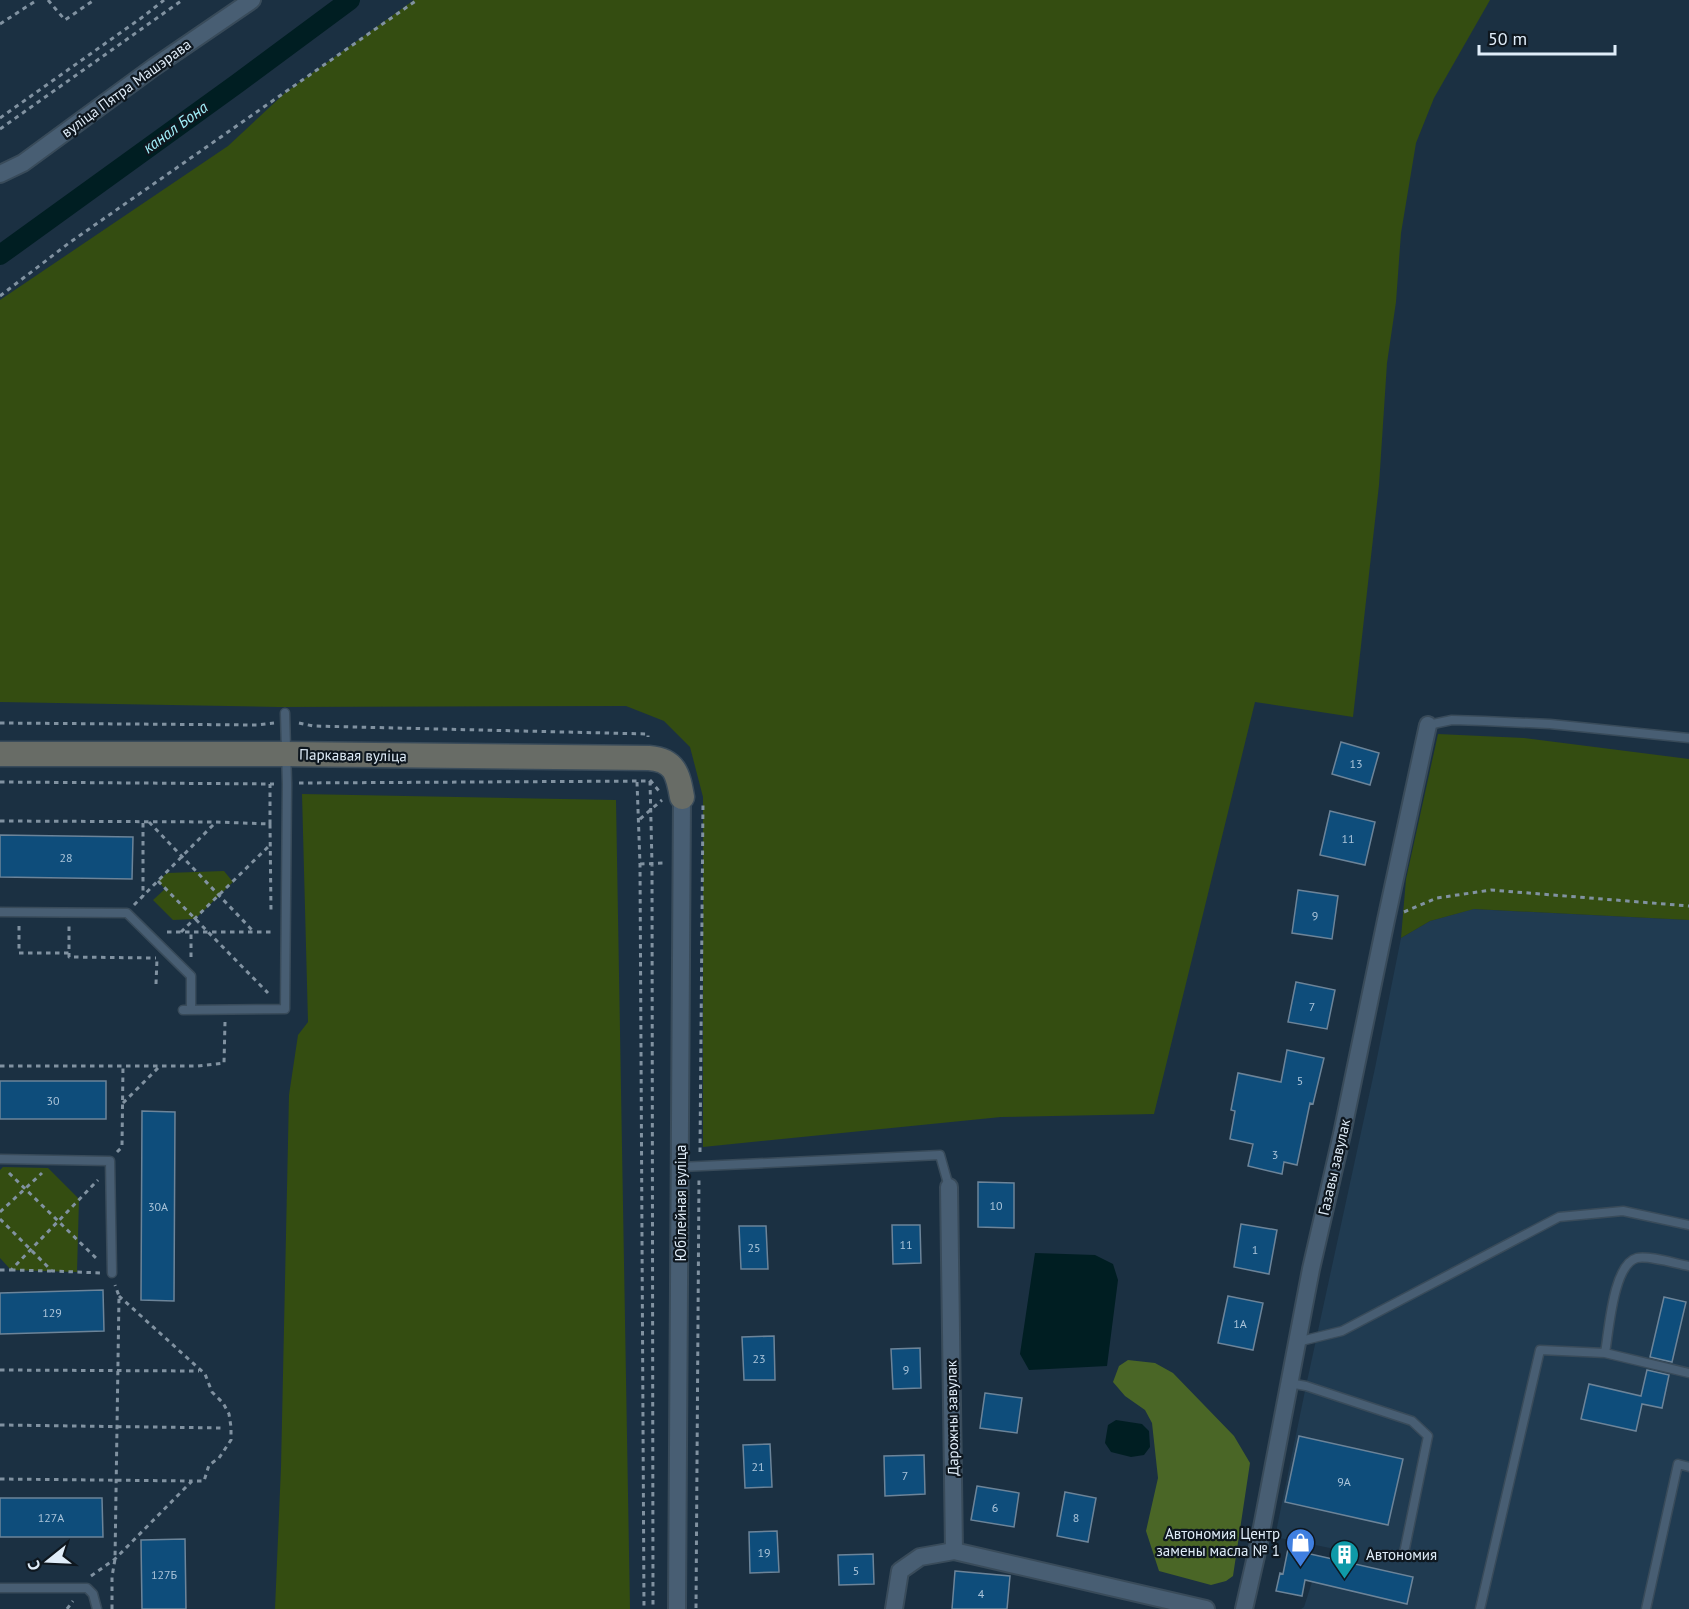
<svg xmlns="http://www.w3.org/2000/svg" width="1689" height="1609" font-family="'PT Sans',sans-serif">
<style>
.built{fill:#203b51}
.green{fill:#344d11}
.forest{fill:#4a6626}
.water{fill:#001e22}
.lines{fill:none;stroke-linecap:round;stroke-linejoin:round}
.canal{stroke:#001e22;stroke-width:20}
.building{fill:#0e4d7b;stroke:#6c8499;stroke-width:1.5}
.lane-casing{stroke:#394b5a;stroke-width:11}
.street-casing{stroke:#394b5a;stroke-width:20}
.secondary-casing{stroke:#394b5a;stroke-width:27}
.path{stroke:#8192a1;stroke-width:3;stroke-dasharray:4.5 4.5;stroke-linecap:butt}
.lane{stroke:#485e73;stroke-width:8}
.street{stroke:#485e73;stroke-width:16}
.secondary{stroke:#686c66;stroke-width:24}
.labels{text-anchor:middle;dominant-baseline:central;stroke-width:4.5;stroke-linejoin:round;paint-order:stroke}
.number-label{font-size:12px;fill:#acc5da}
.street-label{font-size:15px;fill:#e0edf9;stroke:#0e171f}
.poi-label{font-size:15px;fill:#e0edf9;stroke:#0e171f;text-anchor:end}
.water-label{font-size:16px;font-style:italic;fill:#a2eef9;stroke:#0e171f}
</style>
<rect width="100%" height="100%" fill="#1b3042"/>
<path class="built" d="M1473,909L1689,920V1609H1301L1304,1607L1312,1582L1333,1559L1335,1549L1275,1537L1306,1386L1375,1068L1401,938L1430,921Z"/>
<path class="green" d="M414,0H1490L1434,98L1416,143L1401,233L1396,302L1387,363L1379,485L1353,717L1255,702L1154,1114L1001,1117L703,1147V797L690,747L664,721L626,706L279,707L0,702V300L228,146L286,92Z
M1438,734L1524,738L1689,759V920L1474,909L1430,921L1401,938L1406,879Z
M302,794L616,800L630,1609H275L281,1467L289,1095L298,1035L308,1022Z
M224,871L233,882L195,919L173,920L153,900L165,889L158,881L167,873Z
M3,1167L48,1168L79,1199L77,1272L11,1270L0,1258V1170Z"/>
<path class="forest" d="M1128,1360L1155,1363L1173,1373L1234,1436L1250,1463L1233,1576L1226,1581L1211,1585L1159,1571L1146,1531L1158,1478L1152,1423L1145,1410L1125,1396L1113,1382L1119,1366Z"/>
<path class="water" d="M1035,1253L1095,1255L1113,1264L1118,1280L1107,1366L1029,1370L1020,1354Z
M1116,1420L1142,1424L1149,1431L1150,1447L1144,1455L1131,1457L1111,1452L1105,1443L1108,1425Z"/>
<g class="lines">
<path class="canal" d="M0,255L238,83L350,0"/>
</g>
<path class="building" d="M1341,742L1379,753L1370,785L1332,774Z
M1330,811L1375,822L1365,865L1320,855Z
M0,835L133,837L132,879L0,877Z
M1298,890L1338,896L1332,939L1292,933Z
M1296,982L1335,990L1327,1029L1288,1022Z
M1287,1050L1324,1058L1313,1104L1310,1103L1297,1165L1284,1162L1282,1174L1248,1166L1253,1144L1230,1139L1235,1111L1231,1110L1238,1073L1281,1082Z
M0,1081H106V1119H0Z
M142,1111L175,1112L174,1301L141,1300Z
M978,1182L1014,1183V1228L978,1227Z
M1241,1224L1277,1230L1269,1274L1234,1267Z
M892,1225H920L921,1263L893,1264Z
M739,1226H766L768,1269H741Z
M103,1290L104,1331L0,1334V1293Z
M1228,1296L1263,1303L1253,1350L1218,1343Z
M1664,1297L1686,1302L1672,1362L1650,1357Z
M774,1336L775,1380H744L742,1337Z
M920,1348L921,1388L893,1389L891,1349Z
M1647,1370L1669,1375L1662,1408L1642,1404L1636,1431L1581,1419L1589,1384L1641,1396Z
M985,1393L1022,1398L1017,1433L980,1428Z
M1299,1436L1403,1459L1388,1525L1285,1502Z
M770,1444L772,1487L745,1488L743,1445Z
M924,1455L925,1494L885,1496L884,1456Z
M977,1486L1019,1493L1014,1527L971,1520Z
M1065,1492L1096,1498L1088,1542L1057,1536Z
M0,1498H102L103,1537H0Z
M777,1531L779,1572L750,1573L749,1532Z
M185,1539L186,1609H142L141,1540Z
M1288,1549L1413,1577L1407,1604L1305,1580L1302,1596L1276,1591L1280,1573L1283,1574Z
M873,1554L874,1584L839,1585L838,1555Z
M955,1571L1010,1576L1007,1609H952Z"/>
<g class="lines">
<defs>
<path id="lane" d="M1428,725L1452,720L1484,721L1550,724L1689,738
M0,912L127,913L191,976V1010
M183,1010L285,1009L287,784L285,713
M0,1159L110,1161L112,1273
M680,1167L940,1155L949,1187
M1297,1342L1342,1331L1559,1217L1623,1211L1689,1225
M1605,1353L1689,1373
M1289,1383L1306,1386L1412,1421L1428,1436L1404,1553
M0,1588H87L93,1594L97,1609
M1480,1609L1540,1350L1605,1353C1609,1331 1613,1264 1637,1258C1648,1255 1677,1264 1689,1266
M1646,1609L1678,1464L1689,1467"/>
<path id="street" d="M0,174L23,163L154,67L252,0
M954,1551L1206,1609
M677,1609L682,797
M894,1609L900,1571L920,1557L954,1551L949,1187
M1244,1609L1259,1543L1311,1269L1342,1134L1386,920L1428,725"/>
<path id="secondary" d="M0,754H287L649,758C675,760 678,774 682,797"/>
</defs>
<use href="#lane" class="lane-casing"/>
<use href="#street" class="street-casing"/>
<use href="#secondary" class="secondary-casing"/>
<path class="path" d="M48,0L65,20L94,0
M0,24L37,0
M0,118L144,16L164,0
M0,129L181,1L180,0
M0,296L69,243L417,0
M0,723L257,725L274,723
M299,723L313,726L648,734V737
M650,780L659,791
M0,782L274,784
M637,782L640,864L644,1609
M299,783L650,781L652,864L653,1609
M640,819L662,800
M0,821L217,822L270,824L271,912
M149,822L254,932
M143,823V896
M270,824V784
M640,864L665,863
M158,881L268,993
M134,905L216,822
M1404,912L1437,898L1491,890L1689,906
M19,926V953H69V926
M167,932H271
M181,932L270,845
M69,953V957L156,958
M191,957V932
M156,984L157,959
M0,1066H197L224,1063L225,1022
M123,1103L160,1066
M117,1152L122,1147L123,1066
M700,1152L703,802
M9,1173L98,1260
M0,1212L42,1173
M0,1219L52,1271L101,1273
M0,1270H11L98,1180
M11,1270L51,1271
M0,1370L199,1371
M0,1425L224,1428
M0,1479L192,1481
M91,1576L115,1559L192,1481H204L209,1465L219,1458L231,1440V1427L229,1414L223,1403L212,1392L205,1374L119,1296
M696,1608L699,1177
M67,1609L73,1601
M112,1609V1577L115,1559L119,1296L115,1285"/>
<use href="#lane" class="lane"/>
<use href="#street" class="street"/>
<use href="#secondary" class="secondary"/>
</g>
<defs>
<symbol id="shop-pin" viewBox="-11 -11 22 30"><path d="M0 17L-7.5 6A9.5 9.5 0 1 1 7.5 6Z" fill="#3f7fe0" stroke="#0e171f"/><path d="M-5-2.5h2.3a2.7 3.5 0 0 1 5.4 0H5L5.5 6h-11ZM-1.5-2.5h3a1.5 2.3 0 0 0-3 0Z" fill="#fff"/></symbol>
<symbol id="building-pin" viewBox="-11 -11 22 30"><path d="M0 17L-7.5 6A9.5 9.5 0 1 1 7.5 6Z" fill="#0f9aa8" stroke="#0e171f"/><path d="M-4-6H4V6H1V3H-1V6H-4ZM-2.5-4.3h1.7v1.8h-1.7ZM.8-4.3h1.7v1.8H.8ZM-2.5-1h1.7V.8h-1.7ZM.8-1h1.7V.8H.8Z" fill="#fff"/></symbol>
</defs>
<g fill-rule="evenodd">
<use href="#shop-pin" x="1284" y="1526" width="33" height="45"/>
<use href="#building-pin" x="1328" y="1538" width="33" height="45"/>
</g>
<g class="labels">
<g class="number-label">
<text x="1356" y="763">13</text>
<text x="1348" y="838">11</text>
<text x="66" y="857">28</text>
<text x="1315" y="915">9</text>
<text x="1312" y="1006">7</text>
<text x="1300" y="1080">5</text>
<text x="53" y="1100">30</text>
<text x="1275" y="1154">3</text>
<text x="996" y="1205">10</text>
<text x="158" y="1206">30А</text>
<text x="906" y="1244">11</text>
<text x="754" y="1247">25</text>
<text x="1255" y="1249">1</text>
<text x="52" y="1312">129</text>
<text x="1240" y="1323">1А</text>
<text x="759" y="1358">23</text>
<text x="906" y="1369">9</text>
<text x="758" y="1466">21</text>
<text x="905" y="1475">7</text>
<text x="1344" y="1481">9А</text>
<text x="995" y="1507">6</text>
<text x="51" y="1517">127А</text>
<text x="1076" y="1517">8</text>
<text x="764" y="1552">19</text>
<text x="856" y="1570">5</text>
<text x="164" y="1574">127Б</text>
<text x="981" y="1593">4</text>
</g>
<g class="street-label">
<text transform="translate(126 88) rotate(-36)">вуліца Пятра Машэрава</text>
<text transform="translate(353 755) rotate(1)">Паркавая вуліца</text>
<text transform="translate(1334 1167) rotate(-77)">Газавы завулак</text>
<text transform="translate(680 1203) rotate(-90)">Юбілейная вуліца</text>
<text transform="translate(952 1418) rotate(-91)">Дарожны завулак</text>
</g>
<g class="poi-label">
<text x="1280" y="1533">Автономия Центр<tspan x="1280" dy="17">замены масла № 1</tspan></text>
<text x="1366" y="1554" text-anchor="start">Автономия</text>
</g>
<g class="water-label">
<text transform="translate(175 127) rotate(-36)">канал Бона</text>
</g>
</g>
<g transform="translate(48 1561) rotate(252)" stroke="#0e171f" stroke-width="4.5" paint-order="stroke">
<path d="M0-4.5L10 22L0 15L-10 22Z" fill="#e0edf9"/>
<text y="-9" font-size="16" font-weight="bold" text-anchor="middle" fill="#e0edf9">С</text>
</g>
<path d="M1479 45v9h136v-9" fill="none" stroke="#e0edf9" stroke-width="3"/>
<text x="1488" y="45" font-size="18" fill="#e0edf9" stroke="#0e171f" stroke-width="4.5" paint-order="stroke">50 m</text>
</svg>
